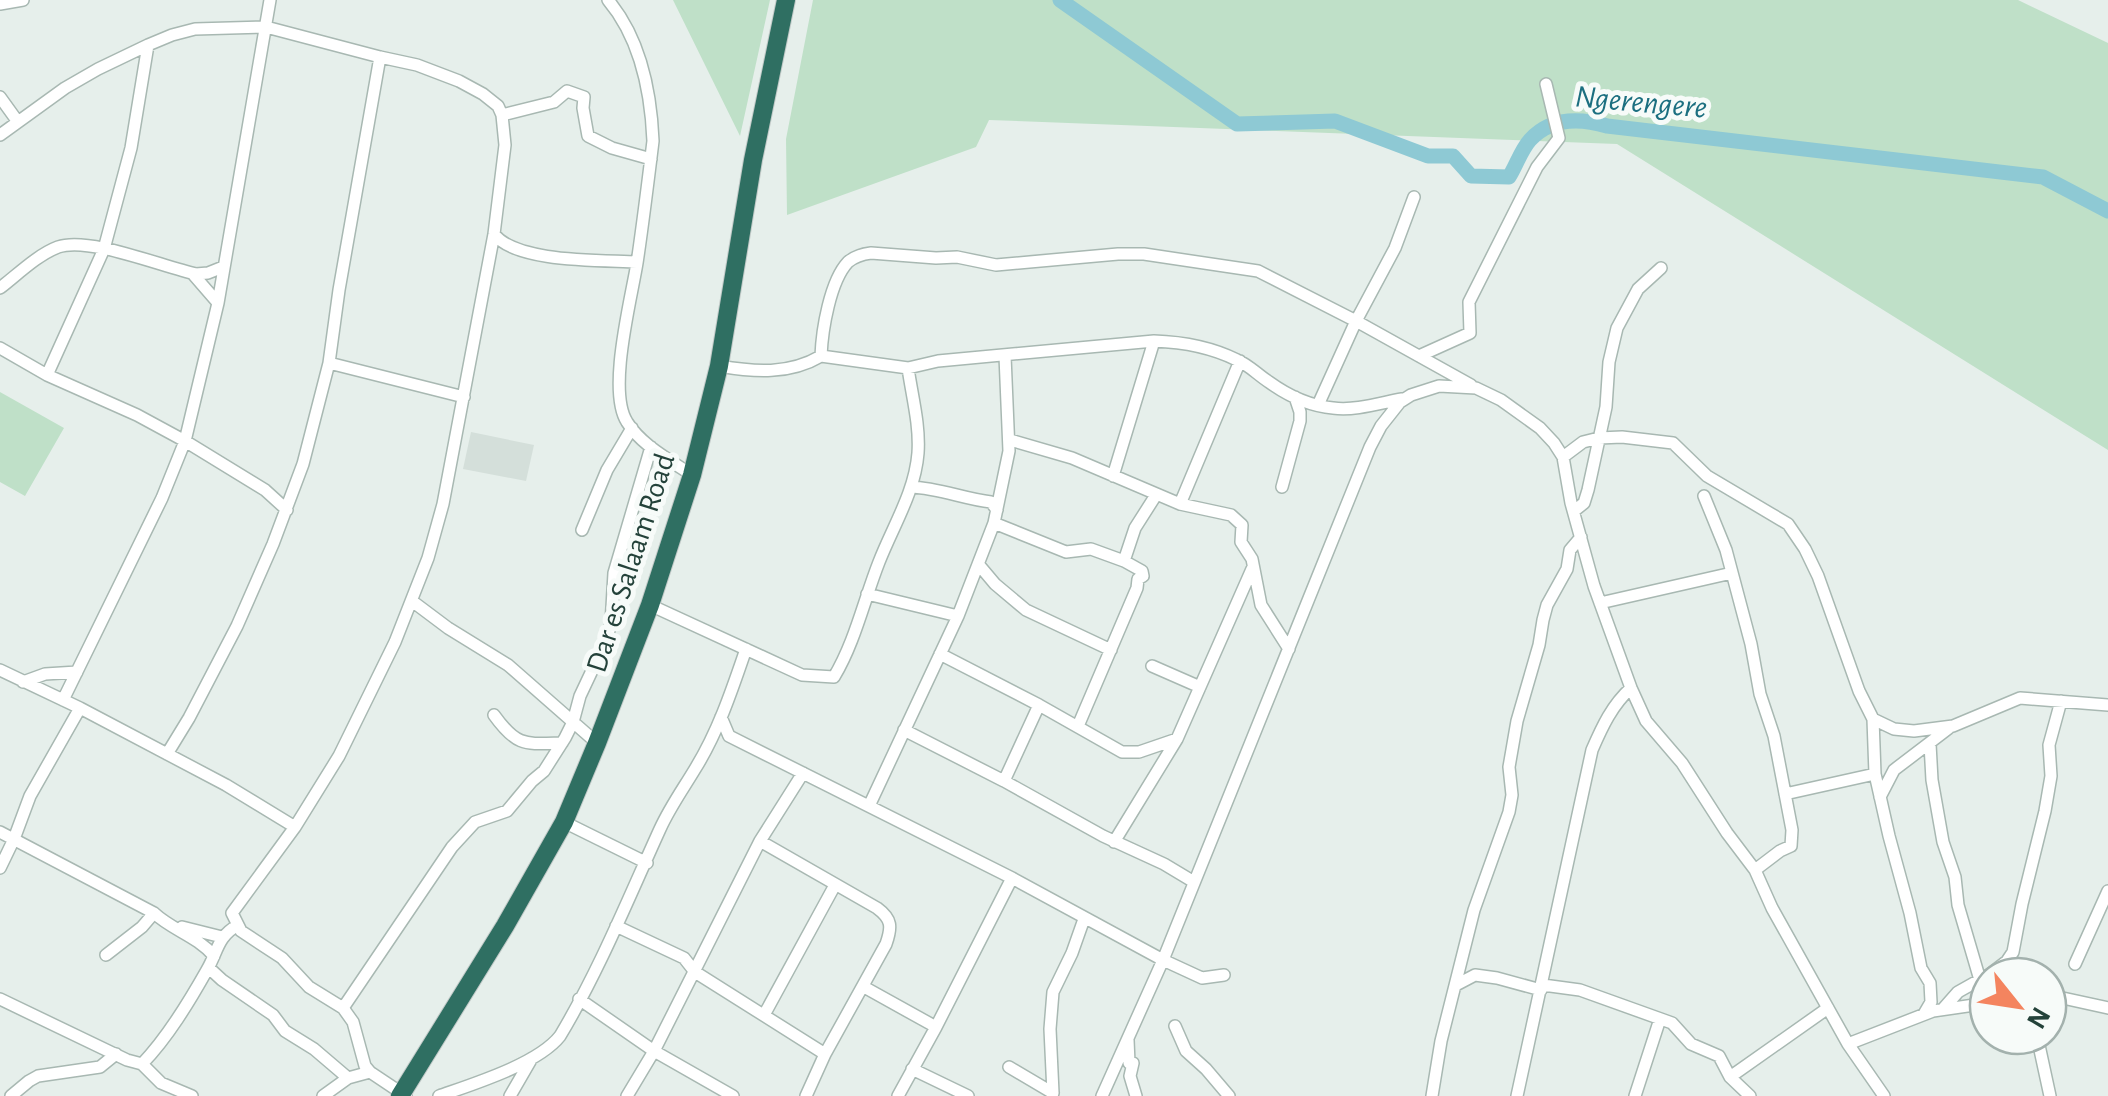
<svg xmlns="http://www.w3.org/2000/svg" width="2108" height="1096" font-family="'Alegreya Sans',sans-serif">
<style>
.built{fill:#d4dfda}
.green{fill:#bfe0c8}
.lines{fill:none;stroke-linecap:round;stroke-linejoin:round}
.river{stroke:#8ec9d4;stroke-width:15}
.minor-casing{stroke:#a8b8b2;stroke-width:14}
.highway-casing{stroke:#c2cac8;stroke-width:20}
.minor{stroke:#fff;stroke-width:11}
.highway{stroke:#2f6f62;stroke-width:18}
.labels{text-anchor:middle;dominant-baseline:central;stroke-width:10;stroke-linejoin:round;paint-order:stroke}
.street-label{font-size:30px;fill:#24423a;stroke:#f7fbf9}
.water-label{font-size:32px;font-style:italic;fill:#1c6f80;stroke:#f7fbf9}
</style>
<rect width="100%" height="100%" fill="#e6efeb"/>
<path class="built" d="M471,432L534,445L526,481L463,469Z"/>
<path class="green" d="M673,0H770L740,136Z
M813,0H2018L2108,43V450L1617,144L989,120L976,147L787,215L786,139Z
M0,392L64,428L25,496L0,482Z"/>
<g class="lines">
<path class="river" d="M1060,0L1237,124L1335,121L1428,156H1453L1471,176L1509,177C1516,166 1521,150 1530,140C1551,117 1580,118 1607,126L2043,177L2108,211"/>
<defs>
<path id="minor" d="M608,0C640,38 651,93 653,141C648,182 643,223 637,263C631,300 607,391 627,422C641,445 670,460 692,475
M0,4L23,0
M0,97L18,122
M502,115L554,102L567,91L584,97L583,108L588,136L612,148L651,159
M0,135L65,88L98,69L148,45L172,35L195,29L266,27L380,57L417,65L459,81L483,94L498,106L502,115L505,145L494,234L443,504L428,558L395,642L339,756L295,827L232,913L241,931L282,958L309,987L343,1008L353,1022L365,1066L370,1072L406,1096
M494,234C516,263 602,260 637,262
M192,273L218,303
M0,288C17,275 37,255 58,247C89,236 163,267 196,274L208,273L223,267
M0,348L47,375L137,415L185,441L265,490L287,510
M821,356C822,330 830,281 848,262C855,256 863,254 871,253L936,258L957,257L996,265L1118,254H1144L1258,271L1356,321L1471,385
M1419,356L1470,333L1469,302L1537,167L1559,138L1546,84
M329,363L464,397
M719,366C754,372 789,375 821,356L908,368L938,361L1154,341C1183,342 1211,347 1237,360C1249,365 1258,375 1269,382C1287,395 1310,406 1333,408C1355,411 1380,403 1402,399
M47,375L104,249L131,148L148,45
M1318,405L1356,321L1395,248L1414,197
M1010,440L1072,458L1180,504L1231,515L1242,525L1241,542L1252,559L1261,605L1289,649
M1563,457L1583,442L1599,438L1622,437L1673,443L1707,476L1788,524L1805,549L1818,576L1859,691L1873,719L1875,774L1889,836L1910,913L1921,968L1930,983L1931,1002L1924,1014
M1113,476L1154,341
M911,487C939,488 964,499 991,502L997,510
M1282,487L1300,421V412L1295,397
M1704,496L1726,550L1751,644L1760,694L1774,736L1792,830L1791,846L1780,851L1755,870
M1180,504L1240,361
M1574,511L1584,503L1588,490L1606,407L1609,362L1617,328L1638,289L1661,268
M994,523L1066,552L1091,549L1124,561L1142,571L1143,576L1138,579L1137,588L1078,726
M582,530L607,470L632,428
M1124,561L1135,528L1156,495
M979,565L995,584L1026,610L1111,650
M867,594L958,616
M412,601L448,628L508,665L597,743
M1600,603L1732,573
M650,605L802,675L834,677C855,642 864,600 879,562C893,526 915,492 918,453C920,425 912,396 908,368
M940,654L1039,705L1122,752H1139L1177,739
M1152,666L1200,687
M0,670L80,708L226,785L295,827
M23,682L45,674L77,672
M63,700L162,498L185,441L218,303L270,0
M494,715C517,747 525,744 562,743
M721,717L729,736L1012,878L1163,960L1202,978L1224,975
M1873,719L1894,729L1914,731L1953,726L2020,698L2108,705
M904,730L1004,781L1103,836L1164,864L1194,882
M1930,744L1932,780L1943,842L1955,877L1958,905L1980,980
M167,754L189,718L237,626L273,544L303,464L329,363L339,290L380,57
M1004,781L1039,705
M1785,794L1875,774
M1880,797L1894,770L1949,728
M869,806L958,616L994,523L1009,451L1005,356
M564,822L647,863
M0,832L154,913C172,930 197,936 214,956
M760,841L877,908C892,919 892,927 886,944L825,1054L806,1096
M1114,842L1177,739L1252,569
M0,868L14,839L30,796L80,708
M616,926L684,958L695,972L825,1054
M182,927L222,937
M106,955L142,927L154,913
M2075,964L2108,891
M209,968L222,980L273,1015L285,1031L314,1049L348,1078
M1456,985L1475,975L1497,978L1541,990
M1543,985L1580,990L1672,1023L1691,1044L1719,1056L1730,1077L1750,1096
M864,987L936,1027
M2049,995L2108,1008
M0,999L127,1060L142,1064L161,1083L192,1096
M579,999L654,1051L733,1096
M343,1008L452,847L475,822L507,811L532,781L544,771L565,738L573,722L580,696L605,643L611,624L614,573L651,447
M1943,1009L1958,992L1990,974L2007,961L2013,952L2022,904L2045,811L2051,776L2049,745L2061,701
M764,1015L835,885
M1175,1026L1186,1051L1206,1069L1229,1096
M2037,1036L2050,1096
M1128,1040L1129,1063H1133L1130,1076L1136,1096
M1848,1044L1933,1011L1988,1003
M142,1064C168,1037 189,1002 207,970C218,951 217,937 238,925
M1009,1067L1053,1093L1052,1096
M912,1069L968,1096
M1730,1077L1828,1008
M1053,1093L1050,1029L1053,992L1072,953L1084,919
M11,1096L29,1081L38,1076L100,1067L116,1054
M323,1096L348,1078L370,1072
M439,1096C473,1084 538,1064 560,1036C599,971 629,897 660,829C670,807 683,789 695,769C718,732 732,690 746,649
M510,1096L532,1058
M627,1096L654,1051L760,841L803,773
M898,1096L936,1027L1012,878
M1102,1096L1163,960L1370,447L1381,426L1400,402L1411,395L1439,386L1476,388L1501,400L1540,428L1554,443L1563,457L1571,503L1594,586L1631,688L1646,721L1682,763L1727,833L1755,870L1772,908L1848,1044L1884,1096
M1432,1096L1441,1041L1474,910L1509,812L1512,795L1509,767L1517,721L1539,645L1543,620L1547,605L1567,569L1570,550L1581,537
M1517,1096L1592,750C1602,727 1612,705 1631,688
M1635,1096L1660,1019"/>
<path id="highway" d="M400,1096L505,926L564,822L597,743L650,605L692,475L719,366L753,160L786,0"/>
</defs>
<use href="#minor" class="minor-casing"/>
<use href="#highway" class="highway-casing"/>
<use href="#minor" class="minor"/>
<use href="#highway" class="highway"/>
</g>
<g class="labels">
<g class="street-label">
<text transform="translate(631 563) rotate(-72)">Dar es Salaam Road</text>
</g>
<g class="water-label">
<text transform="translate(1641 102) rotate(5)">Ngerengere</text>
</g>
</g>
<g transform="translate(2018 1006) rotate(120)"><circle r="48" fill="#f7fbf9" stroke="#a3b1ad" stroke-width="2.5"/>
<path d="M0-8L18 38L0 25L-18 38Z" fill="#f4845f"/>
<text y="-15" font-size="28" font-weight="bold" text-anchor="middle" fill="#24423a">N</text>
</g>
</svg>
